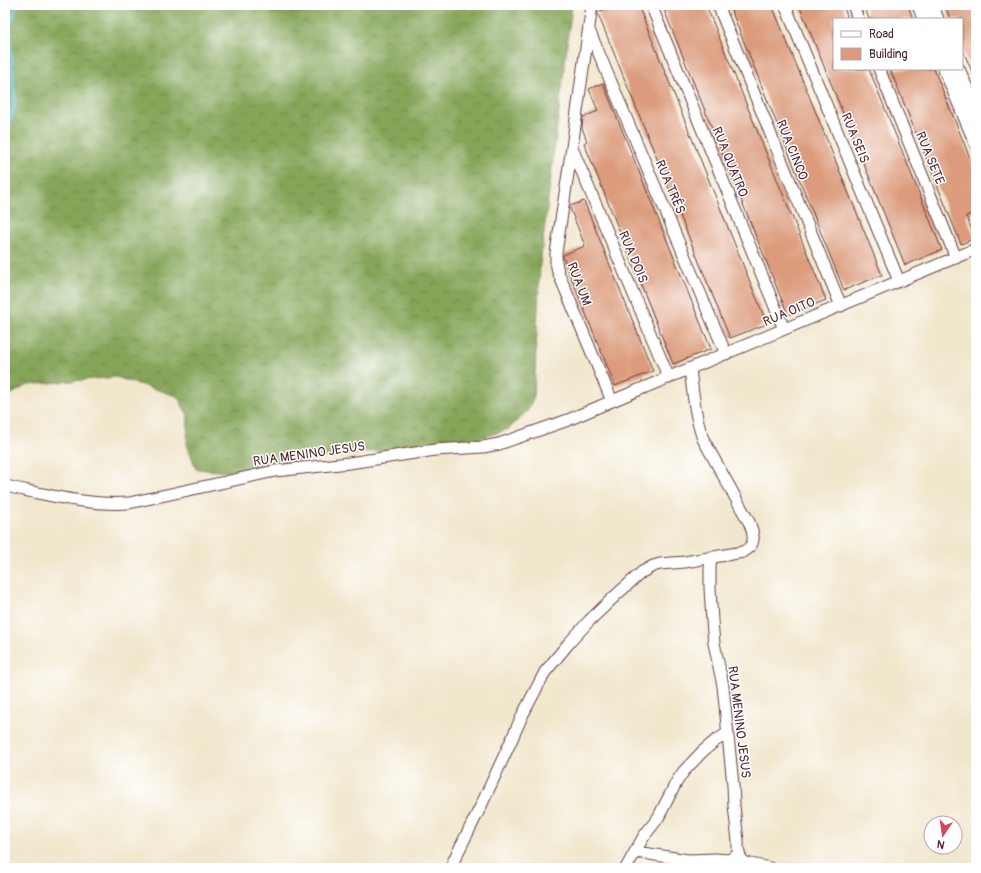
<svg xmlns="http://www.w3.org/2000/svg" width="981" height="873" font-family="Pangolin,sans-serif">
<style>
.forest{fill:url(#forest-crowns);stroke:#686242}
.lines{fill:none;stroke-linecap:round;stroke-linejoin:round}
.stream{stroke:#5dc4da;stroke-width:3}
.building{fill:#db9b7c}
.minor-casing{stroke:#633d43;stroke-width:13}
.tertiary-casing{stroke:#633d43;stroke-width:15}
.minor{stroke:#fff;stroke-width:11}
.tertiary{stroke:#fff;stroke-width:13}
.labels{text-anchor:middle;dominant-baseline:central;stroke-width:3;stroke-linejoin:round;paint-order:stroke}
.street-label{font-size:13px;fill:#4a1f2b;stroke:#fff}
</style>
<defs>
<pattern id="forest-crowns" width="20" height="18" patternUnits="userSpaceOnUse"><rect width="20" height="18" fill="#85a558"/><path d="M2 6a3 3 0 1 1 6 0M12 15a3 3 0 1 1 6 0" fill="none" stroke="#6f8649"/></pattern>
</defs>
<rect width="100%" height="100%" fill="#fff"/>
<filter id="ink" filterUnits="userSpaceOnUse"><feTurbulence type="fractalNoise" baseFrequency=".025" numOctaves="2"/><feDisplacementMap in="SourceGraphic" scale="8" xChannelSelector="R" yChannelSelector="G"/><feConvolveMatrix kernelMatrix="1 2 1 2 8 2 1 2 1" color-interpolation-filters="sRGB"/></filter>
<filter id="wash" filterUnits="userSpaceOnUse"><feTurbulence type="fractalNoise" baseFrequency=".012" numOctaves="4" result="noise"/><feDisplacementMap in="SourceGraphic" scale="16" xChannelSelector="R" yChannelSelector="G"/><feGaussianBlur stdDeviation="0.9" result="paint"/><feColorMatrix in="noise" values="0 0 0 0 0 0 0 0 0 0 0 0 0 0 0 0 0 1.4 0 .05"/><feComposite in="paint" operator="in"/></filter>
<g filter="url(#wash)">
<rect width="100%" height="100%" fill="#f1e7cd"/>
<path class="forest" d="M5,5H572L540,265L534,396L528,410L509,429L478,439L301,460L229,472L196,469L187,444L188,415L177,396L116,377L27,385L5,398Z"/>
<g class="lines">
<path class="stream" d="M5,134L9,126L15,102L11,57L10,26L17,5"/>
</g>
<g id="blocks">
<path class="building" d="M615,5H638L767,324L730,338L598,14V12Z
M662,5H706L826,300L788,315Z
M729,5H772L882,275L844,290Z
M799,5H843L848,19H834V69H869L942,250L905,265Z
M864,5H908L913,19H869Z
M945,5H976V81L962,48V19H950Z
M890,69H934L976,173V212L966,216L975,238L961,244Z
M603,83L711,349L673,364L584,143L587,141L582,128L583,117L598,111L589,89Z
M584,201L653,371L615,386L563,257V255L585,246L570,208V206Z"/>
</g>
</g>
<g filter="url(#ink)">
<use href="#blocks" fill-opacity="0" stroke="#633d43" stroke-width="1"/>
<g class="lines">
<defs>
<path id="minor" d="M592,5L572,147L556,253V262L558,272L612,401
M651,5L784,329
M718,5L841,306
M785,5L899,281
M853,5L858,19
M589,30L726,354
M879,69L956,258
M572,148L669,378
M5,486C45,494 88,506 129,503L275,471L349,463L435,450L483,447L499,444L568,420L612,401L976,249
M711,557L710,569V588L712,621L714,643L723,686L733,785L734,806L738,841V850L741,859L746,863L770,868
M636,852L688,860L716,859L729,860L739,854
M451,868L453,862L480,808L511,741L522,716L545,672L569,643L589,621L615,596L642,572L653,566L660,564L685,562L743,552C757,545 754,534 749,522L703,439C695,417 693,393 690,369
M626,868L644,836L658,818L677,781L684,771L702,752L715,741L728,733"/>
<path id="tertiary" d="M919,5L924,19
M931,5L937,19
M945,69L976,143
M958,69L976,112"/>
</defs>
<use href="#minor" class="minor-casing"/>
<use href="#tertiary" class="tertiary-casing"/>
<use href="#minor" class="minor"/>
<use href="#tertiary" class="tertiary"/>
</g>
</g>
<g class="labels">
<g class="street-label">
<text transform="translate(855 138) rotate(68)">RUA SEIS</text>
<text transform="translate(792 150) rotate(68)">RUA CINCO</text>
<text transform="translate(930 158) rotate(68)">RUA SETE</text>
<text transform="translate(730 162) rotate(68)">RUA QUATRO</text>
<text transform="translate(670 187) rotate(67)">RUA TRÊS</text>
<text transform="translate(633 257) rotate(67)">RUA DOIS</text>
<text transform="translate(579 284) rotate(69)">RUA UM</text>
<text transform="translate(789 312) rotate(-23)">RUA OITO</text>
<text transform="translate(309 454) rotate(-8)">RUA MENINO JESUS</text>
<text transform="translate(739 722) rotate(83)">RUA MENINO JESUS</text>
</g>
</g>
<rect width="981" height="873" fill="none" stroke="#fff" stroke-width="20"/>
<rect x="833" y="18" width="130" height="52" fill="#ffffff" stroke="#b7a5aa"/>
<rect x="841" y="31" width="20" height="6" fill="#ffffff" stroke="#b7a5aa"/>
<text x="869" y="38" font-size="12" fill="#4a1f2b">Road</text>
<rect x="841" y="48" width="20" height="12" fill="#db9b7c" stroke="#b7a5aa"/>
<text x="869" y="58" font-size="12" fill="#4a1f2b">Building</text>
<g transform="translate(943 835) rotate(193)"><circle r="19" fill="#ffffff" stroke="#b7a5aa"/>
<path d="M0-3L7 15L0 10L-7 15Z" fill="#d1495b"/>
<text y="-6" font-size="11" font-weight="bold" text-anchor="middle" fill="#4a1f2b">N</text>
</g>
</svg>
